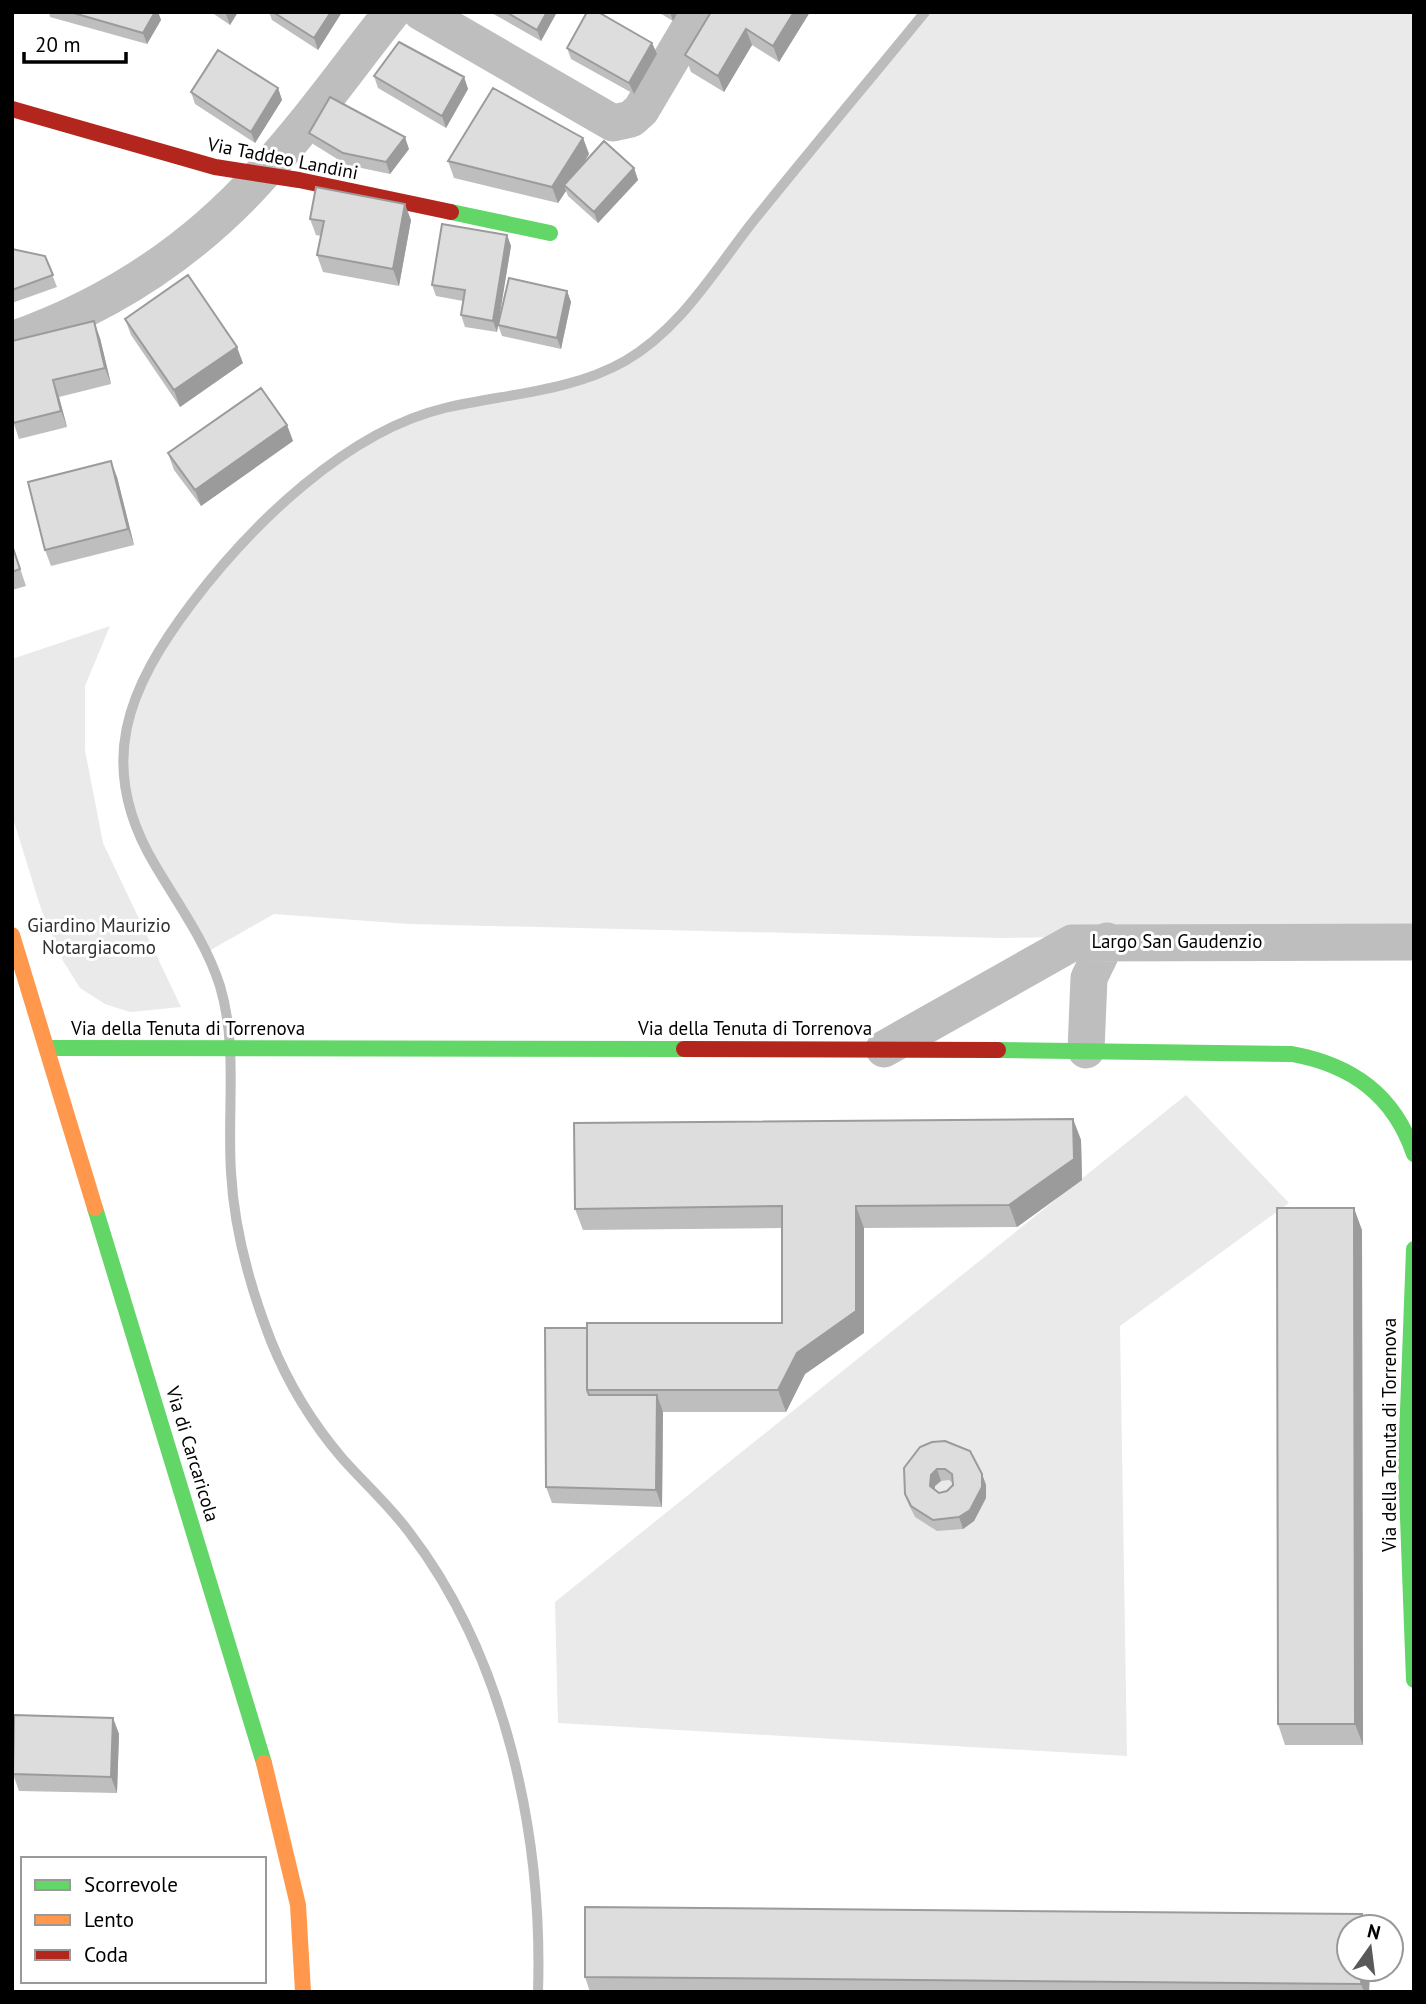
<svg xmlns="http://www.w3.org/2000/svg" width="1426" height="2004" font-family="'PT Sans',sans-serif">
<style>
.green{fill:#eaeaea}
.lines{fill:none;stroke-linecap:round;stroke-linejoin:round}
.stream{stroke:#bcbcbc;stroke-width:10}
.street{stroke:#bebebe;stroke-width:37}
.fast{stroke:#63d668;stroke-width:16}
.slow{stroke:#ff974d;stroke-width:16}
.jam{stroke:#b3261e;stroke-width:16}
.wall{fill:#bebebe;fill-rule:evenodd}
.shaded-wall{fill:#9b9b9b}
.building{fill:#ddd;stroke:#9b9b9b;stroke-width:2;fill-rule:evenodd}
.labels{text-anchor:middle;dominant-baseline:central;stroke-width:6;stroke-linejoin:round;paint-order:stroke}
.street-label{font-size:19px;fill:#000;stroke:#fff}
.park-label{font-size:19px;fill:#303030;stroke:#fff}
</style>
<rect width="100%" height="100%" fill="#fff"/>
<path class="green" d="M925,12H1414V932L1001,938L409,924L274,914L207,952C173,887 121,832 122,754C123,635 317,451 424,414C497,389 579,395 645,348C690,315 718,266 752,224C809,153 868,83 925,12Z
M110,626L85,686V750L103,843L181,1007L130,1012L105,1004L80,988L63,961L41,909L12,815V659Z
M1186,1095L1289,1203L1120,1326L1127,1756L558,1723L555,1602Z"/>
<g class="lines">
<path class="stream" d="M538,1992C543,1836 506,1658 409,1532C389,1505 364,1483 342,1458C313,1424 288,1383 271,1341C250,1287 234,1230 231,1172C227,1110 238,1046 220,986C206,942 178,904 155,865C95,765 127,689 192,603C251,525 347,431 445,408C504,394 571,392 625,361C680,329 713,273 751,224C808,153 867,83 925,12"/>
<path class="street" d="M421,12L613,123L631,119L641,110L699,12
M12,340C109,306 194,250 262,174C309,123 349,66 392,12
M884,1049L1072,943L1414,942
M1086,1050L1089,978L1107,941"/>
<path class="fast" d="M451,212L550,233
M48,1048L684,1049
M998,1050L1292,1054C1352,1065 1394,1095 1414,1154
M95,1208L264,1763
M1414,1249L1406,1464L1414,1680"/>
<path class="slow" d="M12,935L95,1208
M264,1763L298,1905L303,1992"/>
<path class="jam" d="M12,109L215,167L299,180L451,212
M684,1049L998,1050"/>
</g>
<path class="wall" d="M49,12H158L161,20L147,44L50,17Z
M211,12H238L230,25Z
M269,12H342L318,50L272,20Z
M490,12H557L541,41Z
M658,12H678L673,21Z
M711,12H810L779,62L752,45L724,92L691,72L685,55Z
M652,43L657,54L634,94L571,59L567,48Z
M374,76L464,77L468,89L446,128L378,88Z
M278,88L282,100L255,143L195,104L191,92Z
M309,133L409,149L390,174L347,165L313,144Z
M583,138L589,154L585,161L634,168L638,180L598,223L568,196L566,191L558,203L454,178L448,161Z
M310,219L411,220L399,286L323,272L317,255L321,236L316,235Z
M507,235L511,246L498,322L567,291L571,302L561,349L502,336L498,325L497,332L465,327L461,315L463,301L436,296L432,285Z
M12,249L45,256L57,287L12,303Z
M125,319L243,363L180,407L131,335Z
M100,338L111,384L59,397L67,427L19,439L12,418Z
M287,425L293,441L201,506L174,470L168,453Z
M117,477L134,545L51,566L45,550Z
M12,544L26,586L12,590Z
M1073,1119L1081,1140L1082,1180L1017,1227L864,1228V1333L805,1374L786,1412H663L662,1507L552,1503L546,1487L545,1328L782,1323V1228L583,1230L575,1209Z
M1362,1230L1363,1745H1285L1278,1724Z
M920,1447L982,1474L986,1485V1498L974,1521L963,1529L937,1531L915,1517L909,1505L905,1494ZM949,1480L953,1483V1485L947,1491L939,1493L934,1489L935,1486L941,1481Z
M113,1718L119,1734L117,1793L19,1791L13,1774Z
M1370,1969L1369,1992H590L585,1977Z"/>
<path class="shaded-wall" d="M155,12H158L161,20L147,44L143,33Z
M227,12H238L230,25L226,14Z
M331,12H342L318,50L314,38Z
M547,12H557L541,41L537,30Z
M670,12H678L673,21Z
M794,12H810L779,62L773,46Z
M746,29L752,45L724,92L718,76Z
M652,43L657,54L634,94L629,83Z
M464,77L468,89L446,128L442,116Z
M278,88L282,100L255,143L251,132Z
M405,137L409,149L390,174L386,162Z
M583,138L589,154L568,188L564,185L566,191L558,203L552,187Z
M634,168L638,180L598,223L594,212Z
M405,204L411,220L399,286L393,269Z
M507,235L511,246L497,332L493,321Z
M567,291L571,302L561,349L557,338Z
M94,321L100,338L111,384L105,368Z
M237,347L243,363L180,407L174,390Z
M53,380L59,397L67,427L61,411Z
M287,425L293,441L201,506L195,490Z
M111,461L117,477L134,545L128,529Z
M1073,1119L1081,1140L1082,1180L1017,1227L1009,1205Z
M856,1206L864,1228V1333L805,1374L786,1412L778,1390Z
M1354,1208L1362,1230L1363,1745L1355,1724Z
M657,1395L663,1412L662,1507L656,1490Z
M937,1469L941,1481L935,1486L934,1497L930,1486L931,1475Z
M982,1474L986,1485V1498L974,1521L963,1529L959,1517Z
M113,1718L119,1734L117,1793L111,1777Z
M1362,1914L1367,1927H1362Z
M1362,1969H1370L1369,1992H1364L1361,1984Z"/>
<path class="building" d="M70,12H155L143,33Z
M273,12H331L314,38Z
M506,12H547L537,30Z
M587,12H598L652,43L629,83L567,48Z
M711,12H794L773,46L746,29L718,76L685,55Z
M399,42L464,77L442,116L374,76Z
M218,50L278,88L251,132L191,92Z
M493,88L583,138L552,187L448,161Z
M330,97L405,137L386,162L343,153L309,133Z
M604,141L634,168L594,212L564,185Z
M316,187L405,204L393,269L317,255L324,221L310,219Z
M442,224L507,235L493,321L461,315L465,290L432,285Z
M12,249L45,256L53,275L12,290Z
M188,275L237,347L174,390L125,319Z
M509,278L567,291L557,338L498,325Z
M94,321L105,368L53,380L61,411L13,423L12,418V341Z
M261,388L287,425L195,490L168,453Z
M111,461L128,529L45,550L28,482Z
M12,545L20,569L12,572Z
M1073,1119L1074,1159L1009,1205L856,1206V1311L797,1353L778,1390H587V1323H782V1206L575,1209L574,1123Z
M1277,1208H1354L1355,1724H1278Z
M545,1328H587V1390L589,1395H657L656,1490L546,1487Z
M945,1441L970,1451L982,1474V1487L970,1510L959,1517L933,1520L911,1506L905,1494L904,1468L920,1447L932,1442ZM937,1469H945L952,1474L953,1485L947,1491L939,1493L930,1486L931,1475Z
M14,1715L113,1718L111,1777L13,1774Z
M585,1907L1362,1914V1927H1349V1969H1362L1361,1984L585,1977Z"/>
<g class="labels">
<g class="street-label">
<text transform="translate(283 158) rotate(11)">Via Taddeo Landini</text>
<text x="1177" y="941">Largo San Gaudenzio</text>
<text x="188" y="1028">Via della Tenuta di Torrenova</text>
<text x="755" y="1028">Via della Tenuta di Torrenova</text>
<text transform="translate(1389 1435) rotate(-90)">Via della Tenuta di Torrenova</text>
<text transform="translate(193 1454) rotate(73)">Via di Carcaricola</text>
</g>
<g class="park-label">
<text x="99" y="925">Giardino Maurizio<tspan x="99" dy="22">Notargiacomo</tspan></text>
</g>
</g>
<rect width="1426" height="2004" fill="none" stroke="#000000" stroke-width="28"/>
<rect x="21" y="1857" width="245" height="126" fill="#ffffff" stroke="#999999" stroke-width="2"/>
<rect x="35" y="1880" width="35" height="10" fill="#63d668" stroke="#999999" stroke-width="2"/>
<text x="84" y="1892" font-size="21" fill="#000000">Scorrevole</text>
<rect x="35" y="1915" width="35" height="10" fill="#ff974d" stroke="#999999" stroke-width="2"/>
<text x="84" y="1927" font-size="21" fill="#000000">Lento</text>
<rect x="35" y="1950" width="35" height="10" fill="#b3261e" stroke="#999999" stroke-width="2"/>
<text x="84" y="1962" font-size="21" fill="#000000">Coda</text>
<g transform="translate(1370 1948) rotate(14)"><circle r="33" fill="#ffffff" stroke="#999999" stroke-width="2"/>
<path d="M0-5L12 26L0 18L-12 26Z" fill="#595959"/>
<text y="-10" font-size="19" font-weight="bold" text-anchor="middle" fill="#000000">N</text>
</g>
<path d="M24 52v10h102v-10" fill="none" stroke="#000000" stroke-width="3.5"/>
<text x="35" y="52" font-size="21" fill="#000000" stroke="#ffffff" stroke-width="5" paint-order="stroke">20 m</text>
</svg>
